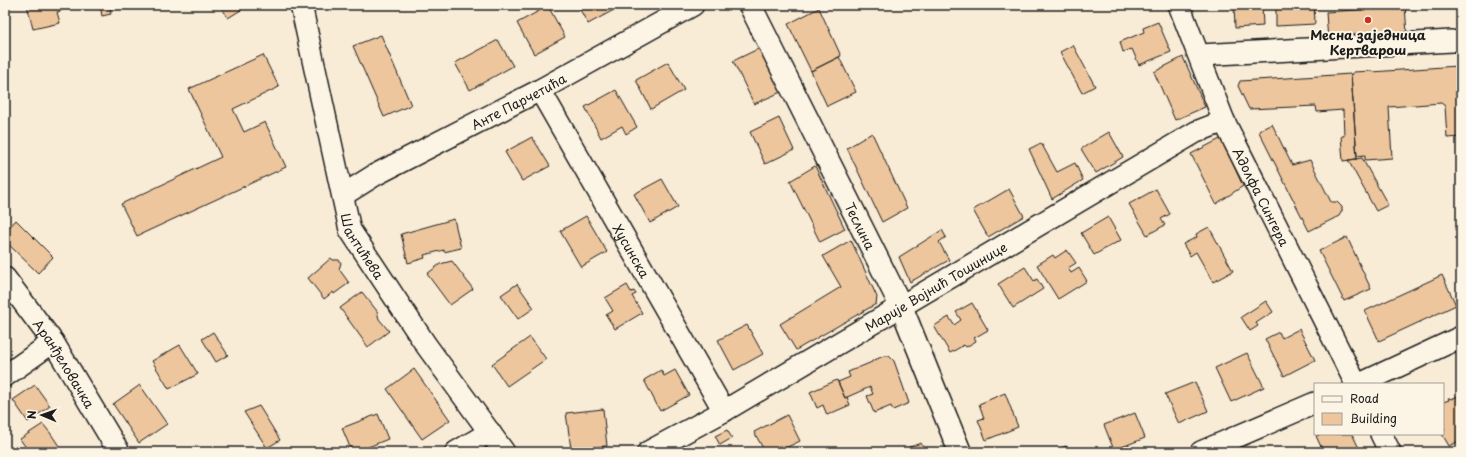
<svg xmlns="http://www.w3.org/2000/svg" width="1466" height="457" font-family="'Playpen Sans',sans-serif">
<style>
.building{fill:#edc69d;stroke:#1c1c1c}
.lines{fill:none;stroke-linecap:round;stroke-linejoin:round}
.minor-casing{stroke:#1c1c1c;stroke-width:24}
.tertiary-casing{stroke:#1c1c1c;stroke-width:25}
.minor{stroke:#fcf5e5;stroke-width:21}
.tertiary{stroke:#fcf5e5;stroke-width:22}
.poi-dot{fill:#c8321e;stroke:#fcf5e5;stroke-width:1.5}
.labels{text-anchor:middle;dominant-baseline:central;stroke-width:4;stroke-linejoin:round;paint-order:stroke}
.poi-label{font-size:13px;font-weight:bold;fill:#1c1c1c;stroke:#fcf5e5}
.street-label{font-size:13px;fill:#1c1c1c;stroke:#fcf5e5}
</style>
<rect width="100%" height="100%" fill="#f9ecd7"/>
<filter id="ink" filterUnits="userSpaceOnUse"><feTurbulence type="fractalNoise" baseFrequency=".025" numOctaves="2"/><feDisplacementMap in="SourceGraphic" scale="8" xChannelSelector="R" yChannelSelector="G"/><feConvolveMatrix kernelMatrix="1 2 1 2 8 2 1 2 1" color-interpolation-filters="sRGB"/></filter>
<g filter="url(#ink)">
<path class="building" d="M27,5H60L61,11L57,12L60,23L33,29Z
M100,5H127L110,9L111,14L102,16Z
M220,5H249L228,18Z
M580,5H623L588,24L578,6Z
M1234,5H1262L1263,26L1235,28Z
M1276,5H1314L1315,24L1276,26Z
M1384,5H1405L1407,35L1328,41L1326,12L1384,8Z
M548,6L565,37L534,54L517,23Z
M819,8L841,56L811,71L788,24Z
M1158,22L1171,52L1139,65L1132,49L1123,52L1120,42L1144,32L1143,28Z
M381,35L411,105L384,117L353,46Z
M498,40L513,66L470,90L455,63Z
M1073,45L1095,86L1082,93L1060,52Z
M760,48L781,92L754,104L733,61Z
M263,55L279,87L233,109L244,132L265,122L286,167L137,236L121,204L221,157L189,89Z
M839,57L856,92L827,106L811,71Z
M1183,57L1205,107L1175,120L1154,72Z
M668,62L684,90L651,109L636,80Z
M1457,65H1461V137L1447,138L1445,106L1441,103L1389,107L1392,158L1365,160V155L1357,156L1351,74H1353V72L1372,71V72L1457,66Z
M1351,74L1357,159L1343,161L1341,136H1344L1343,110L1317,112L1316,106L1249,109L1238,86L1240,81Z
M616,90L637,127L626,134L622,126L601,138L585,107Z
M779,118L794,150L765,164L750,132Z
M1272,124L1292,165L1310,160L1331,202H1337L1342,207V211L1339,216L1309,231L1259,132L1260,130Z
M1109,132L1123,157L1096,173L1081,149Z
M872,133L907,208L882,222L847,148Z
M532,137L550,166L522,181L505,152Z
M1220,139L1222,140L1243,186L1216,204L1191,154Z
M1041,143L1057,172L1075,163L1083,180L1052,199L1029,149Z
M1362,158L1388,205L1376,211L1348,160Z
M815,166L845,229L820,242L790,181Z
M662,179L678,207L650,223L634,194Z
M1009,189L1024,216L988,237L973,210Z
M1156,189L1170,214L1161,219L1165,225L1147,235L1129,204Z
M586,216L607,252L581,267L560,231Z
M1108,217L1121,240L1094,255L1081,233Z
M454,219L461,248L444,252V250L424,255L425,258L408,263L401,234Z
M16,220L53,257L38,273L5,241V232Z
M1209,227L1233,271L1213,282L1196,252L1190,256L1183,244L1197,237L1196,234Z
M942,230L946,237L939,242L949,260L910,282L899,257Z
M1347,237L1371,289L1344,301L1319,251Z
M851,240L877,297L876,304L796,350L780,324L841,287L823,256Z
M1067,250L1076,263L1068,268L1071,273L1079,268L1087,281L1058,299L1037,265L1053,255L1055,258Z
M331,258L333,260H339L341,263L339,269L349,283L334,294L333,292L324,299L308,278Z
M452,261L473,289L450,305L427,274L440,264Z
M1025,267L1034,281L1037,279L1043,289L1013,308L998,284Z
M1442,275L1456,305L1379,341L1365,311Z
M517,284L534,308L518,319L501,295Z
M627,285L631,292L634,291L636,294L632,296L642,313L615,329L606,315L613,311L605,298Z
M362,292L377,311L379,319L389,331L368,347L340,308Z
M1266,301L1273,312L1256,323L1258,326L1250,331L1241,317Z
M972,303L988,330L974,338L976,341L966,347L964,345L950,353L934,326L949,317L954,325L961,320L956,312Z
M747,325L763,354L734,370L718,340Z
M1299,329L1315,360L1284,376L1265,339L1279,332L1282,338Z
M213,332L228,355L216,362L202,339Z
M530,337L546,359L507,386L492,364Z
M180,345L198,374L169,389L152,361Z
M1247,353L1264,387L1231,402L1215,368Z
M884,356H889L894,361L909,403L893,410L891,406L874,413L867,396L873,394L870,387L845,398L838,382L850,377L848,372L872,362V361Z
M414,369L450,420L422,439L387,389Z
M661,370L664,376L675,370L689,395L660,411L644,380Z
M837,380L845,398L847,397L850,405L827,415L823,405L817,408L810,392Z
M1195,382L1208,411L1179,424L1165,394Z
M35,385L50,406L28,422L13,400Z
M140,385L167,424L139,443L113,404Z
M1005,393L1018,427L986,440L978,420L984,418L979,404Z
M1461,395V442L1459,441L1449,446L1442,434H1443V429H1445L1443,426V402L1449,400L1448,398H1450L1451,399Z
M259,406L280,440L267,448L244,412Z
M603,409L607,446L571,449L566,413Z
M1135,413L1145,438L1114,450L1104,425Z
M378,414L388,439L356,452H352L342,428Z
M787,415L800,441L777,452H765L754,432Z
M43,424L51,434L63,452H29L20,439Z
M727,430L732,438L720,445L715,436Z
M1321,434H1352L1361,452H1328L1327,449L1323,451L1316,436Z
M921,443L925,452H905L904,449Z
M1066,446L1069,452H1051Z"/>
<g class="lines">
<defs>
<g id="minor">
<path id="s1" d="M301,5L350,230L426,345L504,452"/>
<path id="s2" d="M1179,5L1224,121L1356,384"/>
<path d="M1200,55L1452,41"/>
<path id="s3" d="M540,90L724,411"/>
<path id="s4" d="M343,195L375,175L540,90L693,5"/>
<path id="s5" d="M5,278L53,342L119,452"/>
<path d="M5,376L53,342"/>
<path d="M1360,384L1461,337"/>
<path d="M1381,434L1390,452"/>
<path d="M456,452L490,432"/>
<path id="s6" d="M648,452L724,411L1196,132L1224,121"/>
<path d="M1201,452L1315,403"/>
</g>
<g id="tertiary">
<path id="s7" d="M750,5L901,306L960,452"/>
</g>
</defs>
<use href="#minor" class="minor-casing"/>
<use href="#tertiary" class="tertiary-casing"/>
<use href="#minor" class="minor"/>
<use href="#tertiary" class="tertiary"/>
</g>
</g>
<circle class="poi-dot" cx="1368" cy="20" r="4"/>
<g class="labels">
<g class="poi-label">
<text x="1368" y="34">Месна заједница<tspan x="1368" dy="15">Кертварош</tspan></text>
</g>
<g class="street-label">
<text stroke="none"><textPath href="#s4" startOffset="199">Анте Парчетића</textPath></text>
<text stroke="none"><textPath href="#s2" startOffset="209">Адолфа Сингера</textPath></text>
<text stroke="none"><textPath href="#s7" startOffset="247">Теслина</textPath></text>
<text stroke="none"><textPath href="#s1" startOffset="250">Шантићева</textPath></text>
<text stroke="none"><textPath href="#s3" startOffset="185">Хусинска</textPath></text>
<text stroke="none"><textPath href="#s6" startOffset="332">Марије Војнић Тошинице</textPath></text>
<text stroke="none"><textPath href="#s5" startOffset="104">Аранђеловачка</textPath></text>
</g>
</g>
<rect width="1466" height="457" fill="none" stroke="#fcf5e5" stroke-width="20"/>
<rect x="10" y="10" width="1446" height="437" fill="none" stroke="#1c1c1c" stroke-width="1.5" filter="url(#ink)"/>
<rect x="1314" y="383" width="130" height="52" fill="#fcf5e5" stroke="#a29e95"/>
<rect x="1322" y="396" width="20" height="6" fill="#fcf5e5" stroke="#a29e95"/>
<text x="1350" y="403" font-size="12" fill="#1c1c1c">Road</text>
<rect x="1322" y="413" width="20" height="12" fill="#edc69d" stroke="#a29e95"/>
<text x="1350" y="423" font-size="12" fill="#1c1c1c">Building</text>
<g transform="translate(42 415) rotate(272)" stroke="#fcf5e5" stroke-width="3" paint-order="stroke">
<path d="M0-3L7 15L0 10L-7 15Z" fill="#1c1c1c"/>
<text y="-6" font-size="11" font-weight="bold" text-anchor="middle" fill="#1c1c1c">N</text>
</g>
</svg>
